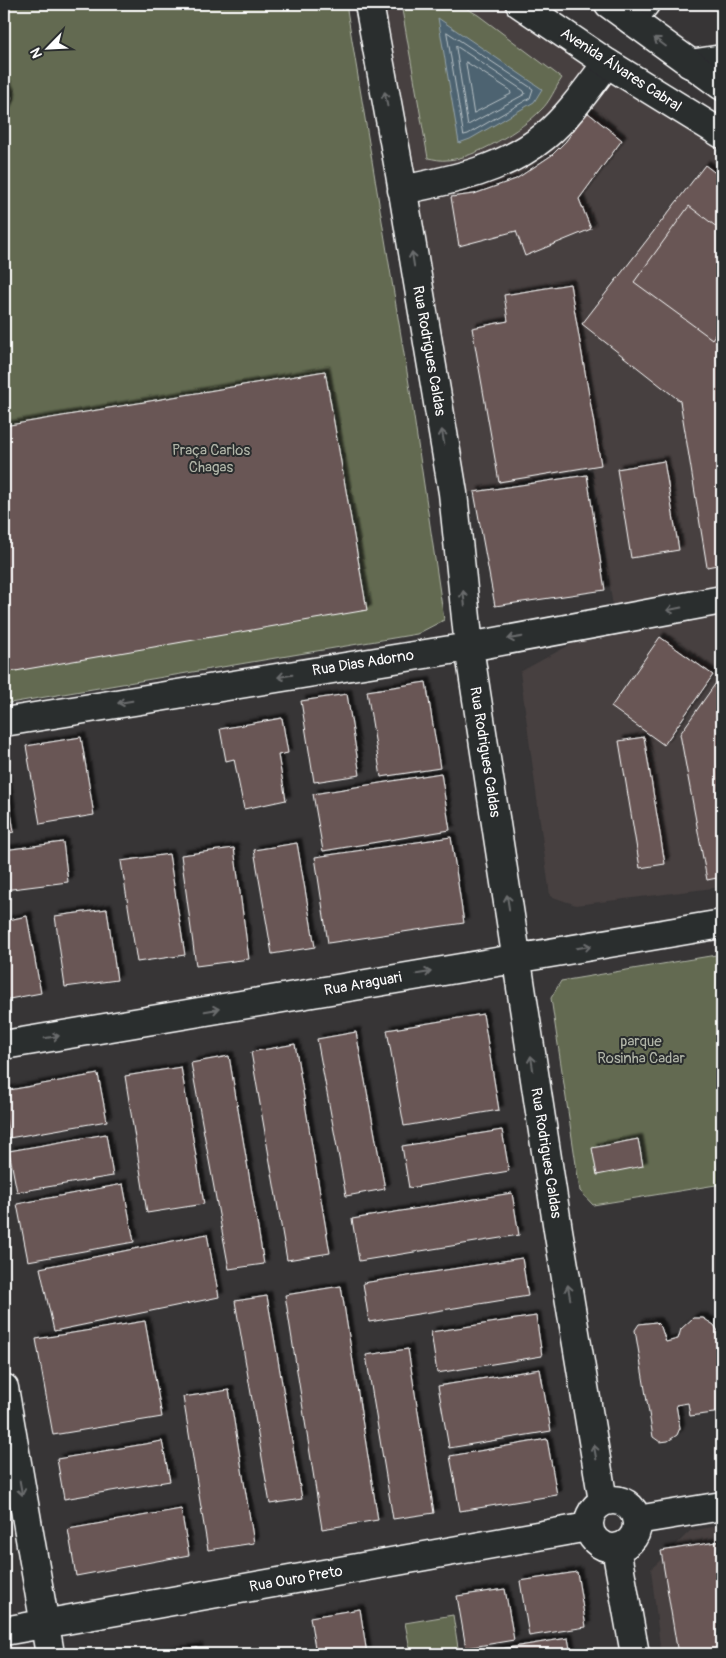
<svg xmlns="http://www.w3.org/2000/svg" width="726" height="1658" font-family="Pangolin,sans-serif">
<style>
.built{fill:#463f3f}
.green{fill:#636b51;stroke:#b1b5a8}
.water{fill:#4d6471;stroke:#94a2aa}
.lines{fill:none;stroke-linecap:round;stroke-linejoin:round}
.shore{stroke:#b8c1c6;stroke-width:1}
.building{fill:#695755;stroke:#fff;filter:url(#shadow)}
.minor-casing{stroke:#fff;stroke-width:31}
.major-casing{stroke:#fff;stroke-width:31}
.minor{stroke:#2a2d2e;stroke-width:28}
.major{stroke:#2a2d2e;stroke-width:28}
.oneway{stroke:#6a6c6d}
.labels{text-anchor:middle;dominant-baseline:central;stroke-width:4;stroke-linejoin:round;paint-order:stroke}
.street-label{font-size:15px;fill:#fff;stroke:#2a2d2e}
.park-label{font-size:15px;fill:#b1b5a8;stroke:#2a2d2e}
</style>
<defs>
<filter id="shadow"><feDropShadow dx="4.5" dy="-4.5" stdDeviation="1" flood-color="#0009"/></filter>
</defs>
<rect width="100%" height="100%" fill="#373536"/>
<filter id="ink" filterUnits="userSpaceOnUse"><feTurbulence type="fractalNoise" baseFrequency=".02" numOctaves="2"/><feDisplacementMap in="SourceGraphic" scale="10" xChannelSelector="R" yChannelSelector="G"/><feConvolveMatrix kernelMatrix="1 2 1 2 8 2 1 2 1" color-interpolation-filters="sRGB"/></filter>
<g filter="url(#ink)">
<path class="built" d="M369,4H521L722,137V887L576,905L550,896L520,672L615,620L592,467L474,492L453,493Z
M722,1525V1654H661L651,1569L690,1531Z"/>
<path class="green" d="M4,4H346L410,390L444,620L417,634L4,704Z
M401,4H459L478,15L562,78C555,88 550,102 541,110C523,129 474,159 447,160C441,161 434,159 428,158Z
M722,954V1184L593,1205L580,1191L551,998L561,981Z
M453,1615L459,1654H411L405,1623Z"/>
<path class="water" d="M438,18L542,89L534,102L470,139L459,143Z"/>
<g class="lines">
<path class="shore" d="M447,32L533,89L530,98L468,134L464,135Z
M456,46L524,91L525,94L468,125Z
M466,62L510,90L511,94L474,113Z"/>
</g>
<path class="building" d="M4,82L11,97L10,104L4,114Z
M587,112L622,140L579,199L591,229L525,256L516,231L459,246L451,197L474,194L516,179L552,155L566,141Z
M705,165L722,178V564L707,567L680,401L582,324Z
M689,206L722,231V325L712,339L634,282Z
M570,284L601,465L499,482L472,328L508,321L504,295Z
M325,371L367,610L4,673V426Z
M664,461L679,550L631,558L617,469Z
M587,475L605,590L495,606L474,492Z
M660,637L713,675L664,745L611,707Z
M718,680L722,703V877L707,880L680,734Z
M426,682L440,768L381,777L367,691Z
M347,694L360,775L314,782L301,701Z
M282,718L288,753L278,755L286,800L244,809L234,759L226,761L220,729Z
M81,737L94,815L40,824L26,746Z
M644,737L665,864L640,868L619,741Z
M4,768L14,832L4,834Z
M441,773L450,830L323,851L313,794Z
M451,837L464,923L328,943L315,857Z
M63,842L68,882L4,890V850Z
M297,843L315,947L272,954L254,850Z
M234,848L249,959L196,966L181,855Z
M169,854L185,955L137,962L121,861Z
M107,909L117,980L65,987L55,916Z
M27,916L41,993L4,1000V921Z
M483,1014L499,1110L404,1126L387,1030Z
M356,1032L385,1189L346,1196L317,1039Z
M295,1044L330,1253L287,1260L251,1052Z
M229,1056L264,1264L229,1269L191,1063Z
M181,1067L204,1204L147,1213L125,1076Z
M98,1074L107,1121L9,1138L4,1110V1091Z
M502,1130L509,1171L409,1188L402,1146Z
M106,1134L113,1176L17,1192L9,1151Z
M638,1139L643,1166L597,1175L592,1148Z
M123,1184L134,1242L28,1261L17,1204Z
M512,1193L519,1235L359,1261L352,1219Z
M207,1234L219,1297L54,1331L40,1268Z
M522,1258L528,1296L369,1322L363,1283Z
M341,1286L378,1520L322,1529L285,1295Z
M267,1296L302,1499L270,1504L235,1301Z
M536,1316L542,1356L437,1373L431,1332Z
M693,1318H703L714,1325L719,1333L722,1332V1412L690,1416L688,1403L676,1405L680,1428L677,1435L668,1441L660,1442L653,1437L635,1330L639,1324L656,1322L661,1327L666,1342L678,1339L681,1329Z
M145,1321L162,1417L53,1435L36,1339Z
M408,1349L434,1513L393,1519L366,1355Z
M540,1369L551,1431L449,1448L438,1386Z
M229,1390L254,1543L208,1550L183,1397Z
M547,1439L557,1495L460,1511L450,1456Z
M162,1441L170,1481L64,1499L57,1459Z
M181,1509L189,1555L76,1576L68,1529Z
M722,1541V1654H678L661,1551Z
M577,1572L586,1627L529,1636L520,1581Z
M505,1589L514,1640L466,1648L457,1596Z
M360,1609L367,1654H316L310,1617Z
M568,1638L571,1654H477V1653Z
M198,1648L199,1654H153Z"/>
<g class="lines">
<defs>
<path id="minor" d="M369,4L400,174L453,493L469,647L558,1230L603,1501
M631,20L645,4
M690,64L722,59
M402,190C452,180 504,170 545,136C569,116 588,88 607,63
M4,722L469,647L722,600
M4,1045L722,924
M4,1388L50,1654
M589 1524a24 24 0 1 1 48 0a24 24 0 1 1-48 0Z
M637,1520L722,1506
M616,1548L635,1654
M4,1631L588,1527"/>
<path id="major" d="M520,4L607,63L722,134
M609,4L722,86"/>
</defs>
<use href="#minor" class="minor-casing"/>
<use href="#major" class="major-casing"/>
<use href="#minor" class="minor"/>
<use href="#major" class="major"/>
</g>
<defs><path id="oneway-shaft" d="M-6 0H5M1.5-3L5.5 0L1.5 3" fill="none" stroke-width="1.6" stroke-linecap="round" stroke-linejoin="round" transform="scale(1.25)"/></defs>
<g class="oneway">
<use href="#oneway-shaft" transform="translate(660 42) rotate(-143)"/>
<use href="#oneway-shaft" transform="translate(386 99) rotate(-101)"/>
<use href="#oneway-shaft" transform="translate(413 259) rotate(-99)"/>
<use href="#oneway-shaft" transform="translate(443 437) rotate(-100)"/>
<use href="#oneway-shaft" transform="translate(464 598) rotate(-96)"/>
<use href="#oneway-shaft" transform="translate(674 609) rotate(169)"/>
<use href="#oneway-shaft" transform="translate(515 638) rotate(170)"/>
<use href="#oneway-shaft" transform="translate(285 676) rotate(171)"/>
<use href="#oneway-shaft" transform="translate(125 702) rotate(171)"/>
<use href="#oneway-shaft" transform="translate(508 902) rotate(-99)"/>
<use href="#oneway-shaft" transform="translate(584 947) rotate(-9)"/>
<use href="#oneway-shaft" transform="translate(424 973) rotate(-10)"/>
<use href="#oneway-shaft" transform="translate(212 1010) rotate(-10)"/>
<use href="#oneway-shaft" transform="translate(52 1037) rotate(-10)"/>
<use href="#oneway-shaft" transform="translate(532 1063) rotate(-99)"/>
<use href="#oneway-shaft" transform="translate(569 1292) rotate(-100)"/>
<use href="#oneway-shaft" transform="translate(595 1452) rotate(-100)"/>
<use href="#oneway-shaft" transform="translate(21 1488) rotate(80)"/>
</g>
</g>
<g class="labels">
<g class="street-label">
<text transform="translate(621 70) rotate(33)">Avenida Álvares Cabral</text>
<text transform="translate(429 351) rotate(80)">Rua Rodrigues Caldas</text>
<text transform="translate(363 663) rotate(-9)">Rua Dias Adorno</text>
<text transform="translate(485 752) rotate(81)">Rua Rodrigues Caldas</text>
<text transform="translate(363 984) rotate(-10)">Rua Araguari</text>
<text transform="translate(546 1153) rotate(81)">Rua Rodrigues Caldas</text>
<text transform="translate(296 1579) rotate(-10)">Rua Ouro Preto</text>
</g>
<g class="park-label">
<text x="211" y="450">Praça Carlos<tspan x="211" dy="17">Chagas</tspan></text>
<text x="641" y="1041">parque<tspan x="641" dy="17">Rosinha Cadar</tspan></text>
</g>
</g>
<rect width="726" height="1658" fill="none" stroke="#2a2d2e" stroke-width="20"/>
<rect x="10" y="10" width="706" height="1638" fill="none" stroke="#fff" stroke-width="2" filter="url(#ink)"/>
<g transform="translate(48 48) rotate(246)" stroke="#2a2d2e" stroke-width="4" paint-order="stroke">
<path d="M0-4L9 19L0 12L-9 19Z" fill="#ffffff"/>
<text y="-8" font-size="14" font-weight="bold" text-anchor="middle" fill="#ffffff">N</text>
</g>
</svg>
